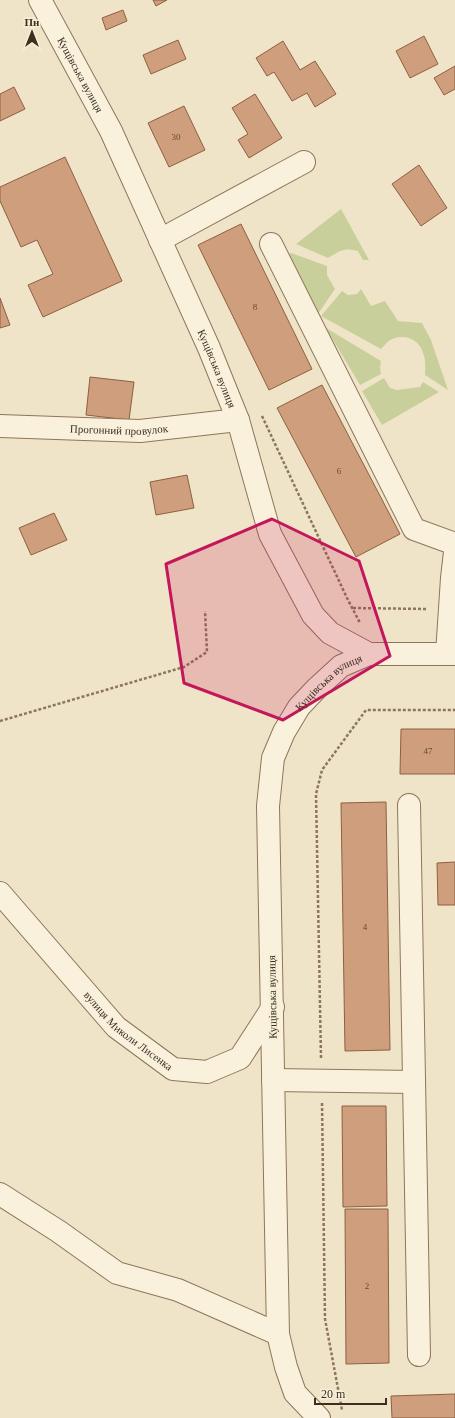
<svg xmlns="http://www.w3.org/2000/svg" width="455" height="1418" font-family="'Times New Roman',serif">
<style>
.green{fill:#c9cf9b}
.building{fill:#cf9f7d;stroke:#8d5f41}
.lines{fill:none;stroke-linecap:round;stroke-linejoin:round}
.minor-casing{stroke:#8d765c;stroke-width:24}
.path{stroke:#8d765c;stroke-width:2.5;stroke-dasharray:3 2;stroke-linecap:butt}
.minor{stroke:#faf1dc;stroke-width:22}
.marked{fill:#c2185b;fill-opacity:0.2;stroke:#c2185b;stroke-width:3;stroke-linejoin:round}
.labels{text-anchor:middle;dominant-baseline:central;stroke-width:4;stroke-linejoin:round;paint-order:stroke}
.number-label{font-size:9px;fill:#624a37}
.street-label{font-size:11px;fill:#3d2e20;stroke:#f7eed8}
</style>
<rect width="100%" height="100%" fill="#f0e4c8"/>
<path class="green" d="M341,209L369,260H363L358,251C345,247 339,251 328,258L296,244Z
M291,253L327,266V275L335,289L318,314L285,257Z
M361,289L371,306L385,301L398,321L422,323L431,340L448,390L425,375C425,368 426,360 423,353C419,339 404,333 390,340C387,342 384,346 381,349L321,316L342,291L348,295L357,294Z
M326,328L381,361L380,368L381,374L360,385Z
M384,378L390,388L397,390L420,387L423,382L439,392L382,425L362,391Z"/>
<path class="building" d="M153,0H167L156,6Z
M123,10L127,21L106,30L102,18Z
M424,36L438,64L410,78L396,51Z
M178,40L186,59L151,74L143,55Z
M283,41L300,70L315,61L336,94L315,107L307,93L292,101L274,72L267,76L256,58Z
M455,66V89L444,95L434,78Z
M14,87L25,109L0,121V94Z
M255,94L282,138L249,158L238,140L248,134L232,108Z
M184,106L205,150L169,167L148,123Z
M65,157L122,281L43,317L28,285L53,274L37,240L21,247L0,201V187Z
M419,165L447,208L421,226L392,184Z
M241,224L312,369L269,390L198,245Z
M0,298L10,325L0,328Z
M90,377L134,382L129,420L86,415Z
M322,385L400,534L356,557L277,408Z
M187,475L194,508L156,515L150,482Z
M54,513L67,540L31,555L19,528Z
M401,729H455V774H400Z
M386,802L390,1050L345,1051L341,803Z
M455,862V905H438L437,863Z
M342,1106H386L387,1206L343,1207Z
M345,1209H388L389,1363L346,1364Z
M455,1394V1418H392L391,1396Z"/>
<g class="lines">
<defs>
<g id="minor">
<path id="s1" d="M40,0L111,131L209,348L238,420L270,534L313,615L330,633L369,654"/>
<path d="M160,240L304,162"/>
<path d="M271,244L414,529L455,544"/>
<path id="s2" d="M0,426L140,431L238,420"/>
<path d="M447,654L452,578L455,552"/>
<path d="M409,805L419,1355"/>
<path id="s3" d="M0,893L116,1027L173,1069L207,1072L240,1058L273,1007"/>
<path d="M273,1080L414,1082"/>
<path d="M0,1194L58,1231L117,1273L178,1290L278,1334"/>
<path id="s4" d="M319,1418L295,1393L286,1367L278,1334L268,806L273,758L284,732L299,707L317,688L341,666L369,654H455"/>
</g>
</defs>
<use href="#minor" class="minor-casing"/>
<path class="path" d="M262,416L347,598L360,623
M353,608L428,609
M0,721L184,667L207,652L205,611
M321,1058L316,794L322,770L366,710H455
M322,1103L325,1319L342,1410"/>
<use href="#minor" class="minor"/>
</g>
<path class="marked" d="M272,519L359,561L390,656L283,720L184,683L166,564Z"/>
<g class="labels">
<g class="number-label">
<text x="176" y="137">30</text>
<text x="255" y="307">8</text>
<text x="339" y="471">6</text>
<text x="428" y="751">47</text>
<text x="365" y="927">4</text>
<text x="367" y="1286">2</text>
</g>
<g class="street-label">
<text stroke="none"><textPath href="#s1" startOffset="85">Кущівська вулиця</textPath></text>
<text stroke="none"><textPath href="#s1" startOffset="409">Кущівська вулиця</textPath></text>
<text stroke="none"><textPath href="#s2" startOffset="119">Прогонний провулок</textPath></text>
<text stroke="none"><textPath href="#s4" startOffset="769">Кущівська вулиця</textPath></text>
<text transform="translate(272 997) rotate(-91)">Кущівська вулиця</text>
<text stroke="none"><textPath href="#s3" startOffset="189">вулиця Миколи Лисенка</textPath></text>
</g>
</g>
<g transform="translate(32 32)" stroke="#f7eed8" stroke-width="3" paint-order="stroke">
<path d="M0-3L7 15L0 10L-7 15Z" fill="#3d2e20"/>
<text y="-6" font-size="11" font-weight="bold" text-anchor="middle" fill="#3d2e20">Пн</text>
</g>
<path d="M315 1398v6h71v-6" fill="none" stroke="#3d2e20" stroke-width="2"/>
<text x="321" y="1398" font-size="12" fill="#3d2e20" stroke="#f7eed8" stroke-width="3" paint-order="stroke">20 m</text>
</svg>
